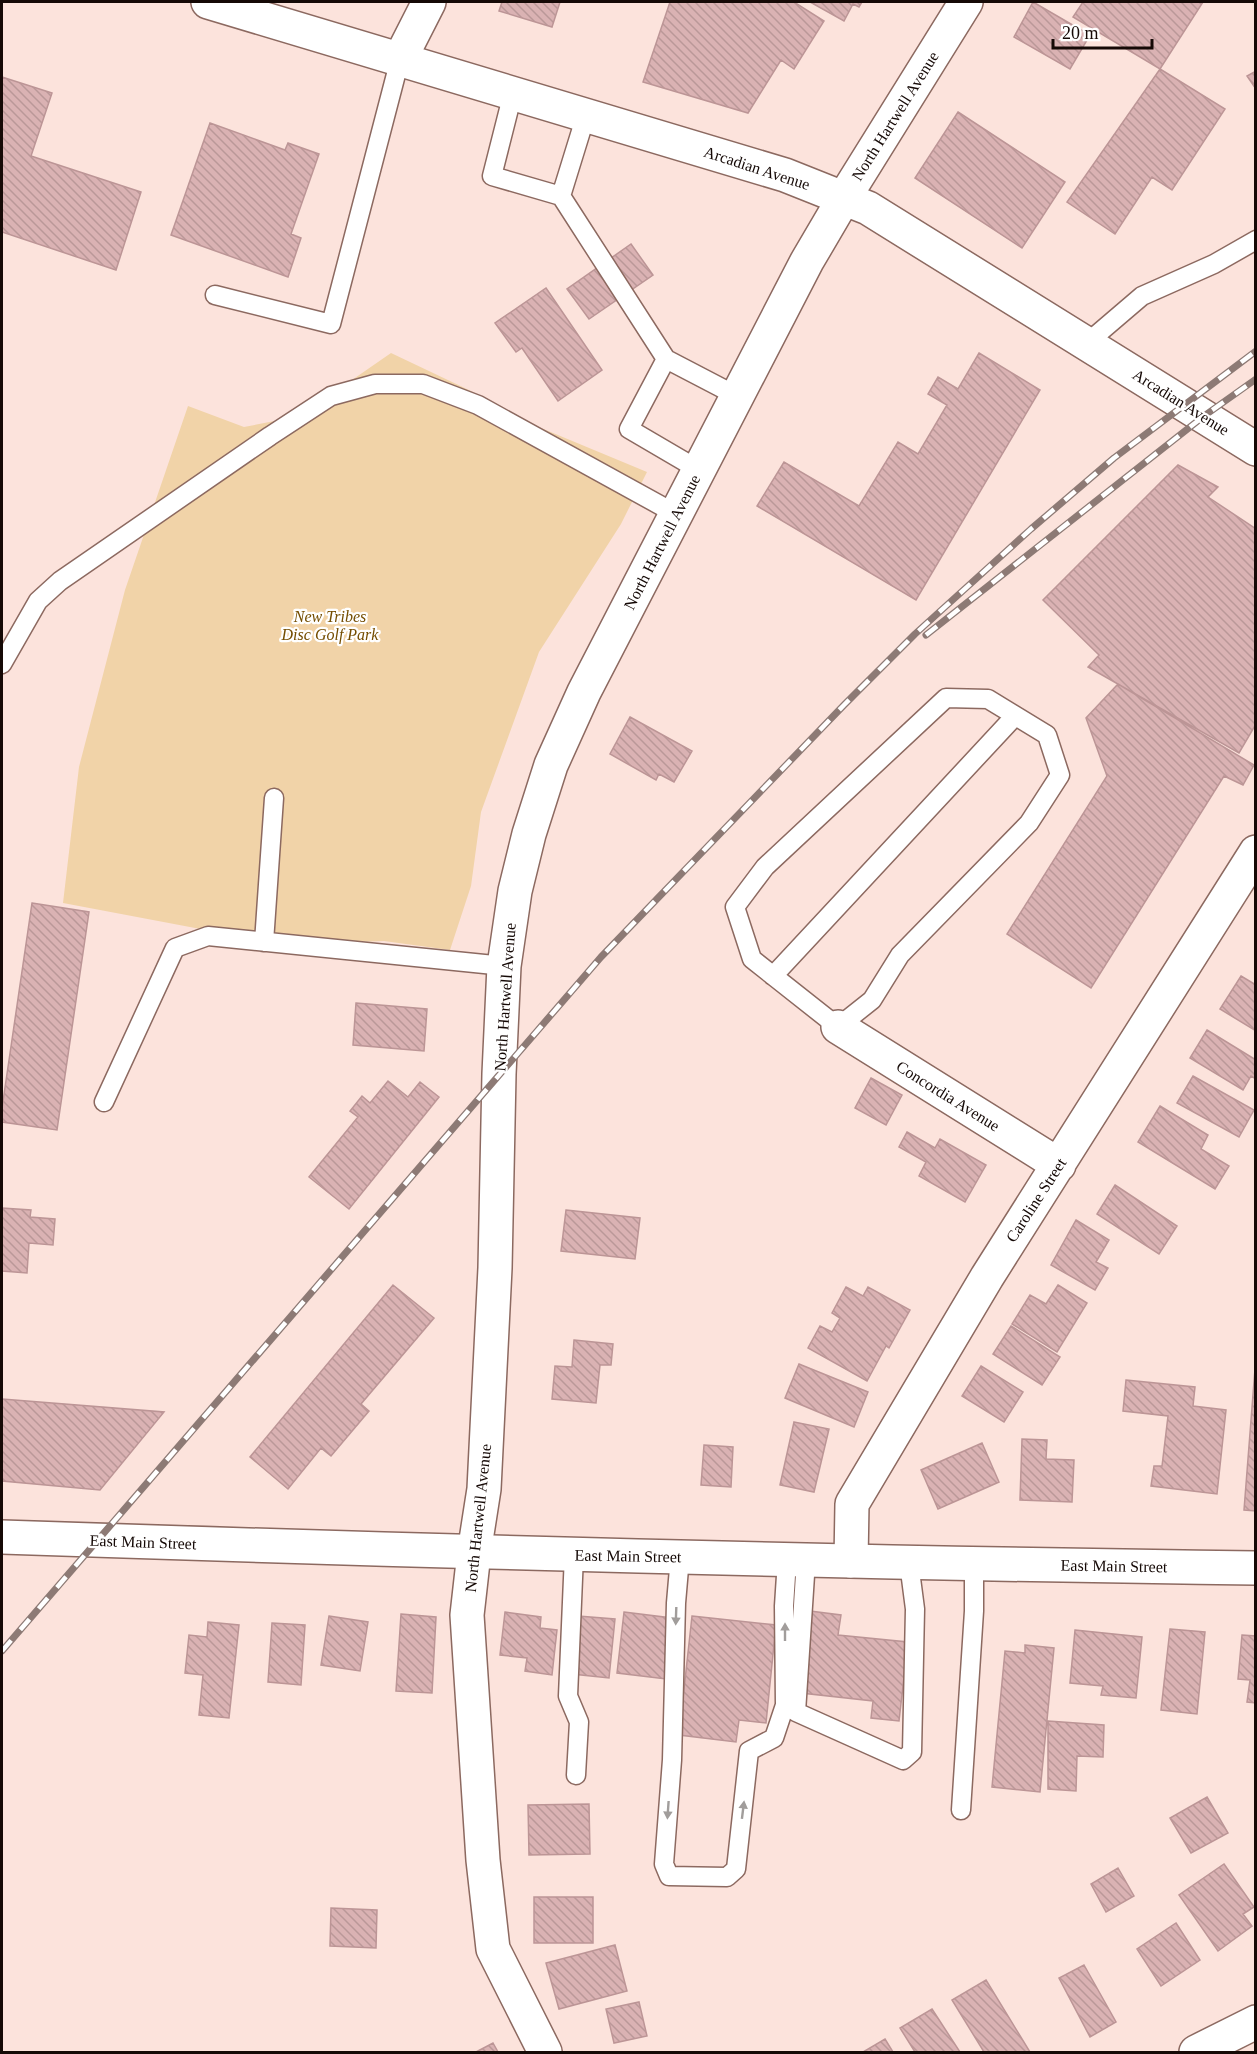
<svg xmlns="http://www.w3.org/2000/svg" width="1257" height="2054" font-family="'Times New Roman',serif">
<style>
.park{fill:#f1d3a8}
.building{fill:url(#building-back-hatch);stroke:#bc9596;stroke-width:1.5}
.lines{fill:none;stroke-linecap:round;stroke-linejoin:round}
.service-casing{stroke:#8c6960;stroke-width:21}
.minor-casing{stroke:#8c6960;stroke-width:36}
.tertiary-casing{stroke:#8c6960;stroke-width:36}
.secondary-casing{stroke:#8c6960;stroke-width:36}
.service{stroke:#fff;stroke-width:18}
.minor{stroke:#fff;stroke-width:33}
.tertiary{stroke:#fff;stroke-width:33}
.secondary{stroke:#fff;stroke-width:33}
.rail-casing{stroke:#8d7a75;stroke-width:7}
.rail{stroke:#fff;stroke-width:4.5;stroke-dasharray:14;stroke-linecap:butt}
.oneway{fill:#a19d9b}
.labels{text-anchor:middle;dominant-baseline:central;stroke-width:4.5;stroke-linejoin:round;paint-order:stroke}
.street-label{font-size:16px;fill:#150906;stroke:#fff}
.park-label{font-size:16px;font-style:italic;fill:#744d00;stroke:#fff}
</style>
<defs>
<pattern id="building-back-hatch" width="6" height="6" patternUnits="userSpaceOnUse" patternTransform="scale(1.5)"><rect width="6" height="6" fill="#dab2b3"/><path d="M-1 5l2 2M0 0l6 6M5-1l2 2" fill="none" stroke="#ba9898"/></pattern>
</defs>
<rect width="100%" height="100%" fill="#fce3dc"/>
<path class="park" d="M391,353L471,391L541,428L647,472L621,524L539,652L481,812L471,886L450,950L384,941L329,943L258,940L63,903L79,767L125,590L188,406L244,427L300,416Z"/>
<path class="building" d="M502,2H560L552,27L499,11Z
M670,2H794L824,21L794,69L781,60L748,113L643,82Z
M810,2H862L859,7L853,4L844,21Z
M1033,2L1090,35L1070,69L1014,37Z
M1083,2H1203L1160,69L1073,17Z
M1160,69L1225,109L1172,190L1152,177L1115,234L1067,202Z
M1256,71V89L1247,76Z
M2,77L52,93L31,156L141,192L116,270L2,232Z
M958,112L1065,182L1022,248L915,178Z
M210,123L285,150L288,143L319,154L291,234L301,238L288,277L171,235Z
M631,244L653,275L589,319L567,289Z
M546,288L602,370L558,401L522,348L516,352L495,323Z
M979,353L1040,390L916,600L757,506L784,462L859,506L898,442L918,454L947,405L928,394L938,377L958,389Z
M1178,465L1218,487L1208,497L1256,529V724L1239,753L1088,667L1099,655L1043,600Z
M1118,684L1254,765L1243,785L1224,776L1091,988L1007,934L1107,776L1086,718Z
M630,717L692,751L674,782L659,774L656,780L610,754Z
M32,903L89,912L57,1130L2,1122V1108Z
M1241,976L1256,985V1031L1220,1009Z
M356,1003L427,1009L424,1051L353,1045Z
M1207,1030L1256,1060V1079L1251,1076L1243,1090L1190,1058Z
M1193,1076L1254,1110L1239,1137L1177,1103Z
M871,1078L902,1095L886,1125L855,1108Z
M388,1081L408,1097L420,1082L439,1097L349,1209L309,1177L358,1117L350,1111L362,1096L370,1103Z
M1160,1106L1208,1135L1201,1149L1229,1166L1215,1189L1138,1142Z
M907,1132L935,1148L940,1139L986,1165L965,1202L919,1176L926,1162L899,1147Z
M1115,1185L1177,1226L1159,1254L1097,1214Z
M2,1208L31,1210L30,1217L55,1219L53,1245L29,1243L27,1273L2,1271Z
M566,1210L640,1218L635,1259L561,1251Z
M1076,1220L1109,1240L1096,1262L1108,1268L1095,1290L1051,1265Z
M393,1285L434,1318L361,1404L369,1411L331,1456L321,1448L288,1489L250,1457Z
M1058,1285L1087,1303L1057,1352L1012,1324L1030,1295L1046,1304Z
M846,1287L863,1296L868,1287L910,1310L889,1348L886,1346L867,1381L808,1348L820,1326L832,1332L840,1318L832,1313Z
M1011,1326L1060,1357L1042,1385L993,1354Z
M574,1340L613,1344L611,1365H600L596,1403L552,1399L555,1366L572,1367Z
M1256,1356V1511L1244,1510Z
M799,1364L868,1392L854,1427L785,1398Z
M981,1366L1023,1392L1004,1422L962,1396Z
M1126,1380L1195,1387L1193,1406L1226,1410L1217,1494L1151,1486L1154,1466H1162L1168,1416L1123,1411Z
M2,1399L164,1412L100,1490L2,1481Z
M794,1422L829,1429L814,1492L780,1485Z
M1022,1439L1047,1440L1046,1459L1074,1460L1072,1502L1020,1500Z
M982,1443L999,1482L938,1509L921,1470Z
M704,1445L733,1447L731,1487L701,1485Z
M810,1611L841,1615L838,1635L908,1642L899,1721L871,1718L873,1701L801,1693Z
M505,1612L541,1617L540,1628L557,1630L552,1675L525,1671L527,1658L500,1655Z
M624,1612L672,1618L666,1679L617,1673Z
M401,1614L436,1617L432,1693L396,1691Z
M329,1616L368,1622L360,1671L321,1665Z
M578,1616L615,1619L609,1678L572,1674Z
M692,1616L776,1625L766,1723L739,1720L736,1742L679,1735Z
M208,1622L239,1625L229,1718L199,1715L203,1675L185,1673L189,1635L207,1637Z
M272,1623L305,1625L301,1685L268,1682Z
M1170,1629L1205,1632L1197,1714L1161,1710Z
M1075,1630L1142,1637L1136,1698L1101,1695L1103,1686L1070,1683Z
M1242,1635L1256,1636V1703L1247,1702L1250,1680L1238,1679Z
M1025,1645L1054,1648L1040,1792L992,1787L1005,1651L1025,1653Z
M1048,1721L1104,1725L1103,1757L1077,1756L1076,1791L1048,1789Z
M1207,1797L1228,1833L1191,1853L1170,1818Z
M589,1804L590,1854L529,1855L528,1805Z
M1224,1864L1254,1907L1243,1914L1252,1926L1218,1951L1179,1895Z
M1118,1868L1134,1896L1106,1912L1091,1884Z
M534,1897H593V1943H534Z
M331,1908L377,1910L376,1948L330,1946Z
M1176,1923L1200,1960L1161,1986L1137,1949Z
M615,1945L627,1991L559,2009L546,1963Z
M1084,1965L1116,2022L1090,2037L1059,1978Z
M986,1980L1030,2052H984L952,2000Z
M639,2002L647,2036L614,2043L606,2009Z
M932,2009L960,2052H915L900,2028Z
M885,2039L893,2052H863Z
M493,2043L498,2052H476Z"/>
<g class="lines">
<defs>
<path id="service" d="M513,93L492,176L561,196L586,115
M561,196L666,359L629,429L699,470
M215,295L331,324L400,59
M1087,343L1142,296L1214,264L1256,240
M666,359L737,396
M2,664L38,601L60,581L270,436L331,396L375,384H423L478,405L676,514
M946,698L988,699L1047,735L1060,775L1029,823L900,955L872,1000L838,1027L752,959L735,907L765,867Z
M264,942L274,798
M773,976L1015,716
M104,1102L175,948L208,936L504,966
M574,1555L568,1696L579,1722L576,1775
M680,1557L676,1603L672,1760L664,1864L669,1876L727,1877L736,1869L749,1751L774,1738L785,1705L784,1606L787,1560
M806,1560L796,1712L903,1760L912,1752L915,1609L909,1563
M961,1810L974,1611V1564"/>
<path id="minor" d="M400,59L429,2
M838,1027L1059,1165
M474,1553L467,1615L483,1860L493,1949L545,2052
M851,1561L852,1504L987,1277L1256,852"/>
<path id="tertiary" d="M474,1553L484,1489L495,1268L499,1074L504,966L515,891L529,834L551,765L584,692L807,261L844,198L966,2
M1196,2052L1256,2022"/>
<path id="secondary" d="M208,2L785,175L868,208L1256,449
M2,1537C419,1551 837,1563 1256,1568"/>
</defs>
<use href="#service" class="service-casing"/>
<use href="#minor" class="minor-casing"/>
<use href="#tertiary" class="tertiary-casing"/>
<use href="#secondary" class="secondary-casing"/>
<use href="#service" class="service"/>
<use href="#minor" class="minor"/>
<use href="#tertiary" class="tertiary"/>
<use href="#secondary" class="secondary"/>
<defs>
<path id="rail" d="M926,635L1204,416L1256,379
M2,1651L601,957L844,705L915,634L1031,529L1114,458L1256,351"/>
</defs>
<use href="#rail" class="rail-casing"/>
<use href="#rail" class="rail"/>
</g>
<defs><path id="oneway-solid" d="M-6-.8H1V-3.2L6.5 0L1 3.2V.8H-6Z" transform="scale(1.5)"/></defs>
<g class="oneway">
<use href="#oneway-solid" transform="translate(676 1616) rotate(92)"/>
<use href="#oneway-solid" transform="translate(785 1632) rotate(-90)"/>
<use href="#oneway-solid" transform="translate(668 1810) rotate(94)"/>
<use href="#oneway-solid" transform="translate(743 1810) rotate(-83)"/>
</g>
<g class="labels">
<g class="street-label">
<text transform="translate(895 116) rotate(-58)">North Hartwell Avenue</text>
<text transform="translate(757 168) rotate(18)">Arcadian Avenue</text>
<text transform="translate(1181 402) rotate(32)">Arcadian Avenue</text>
<text transform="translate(662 542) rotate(-63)">North Hartwell Avenue</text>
<text transform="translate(505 997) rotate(-86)">North Hartwell Avenue</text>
<text transform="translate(948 1096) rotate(32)">Concordia Avenue</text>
<text transform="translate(1036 1200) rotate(-57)">Caroline Street</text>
<text transform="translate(478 1518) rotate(-84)">North Hartwell Avenue</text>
<text transform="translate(143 1542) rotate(2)">East Main Street</text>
<text transform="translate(628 1556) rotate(1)">East Main Street</text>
<text transform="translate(1114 1566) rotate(1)">East Main Street</text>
</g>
<g class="park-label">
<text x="330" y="616">New Tribes<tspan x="330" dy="18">Disc Golf Park</tspan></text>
</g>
</g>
<rect width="1257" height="2054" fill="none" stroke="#150906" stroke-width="6"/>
<path d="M1053 39v9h99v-9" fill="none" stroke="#150906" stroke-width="3"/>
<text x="1062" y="39" font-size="18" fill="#150906" stroke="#ffffff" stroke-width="4.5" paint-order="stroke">20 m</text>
</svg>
